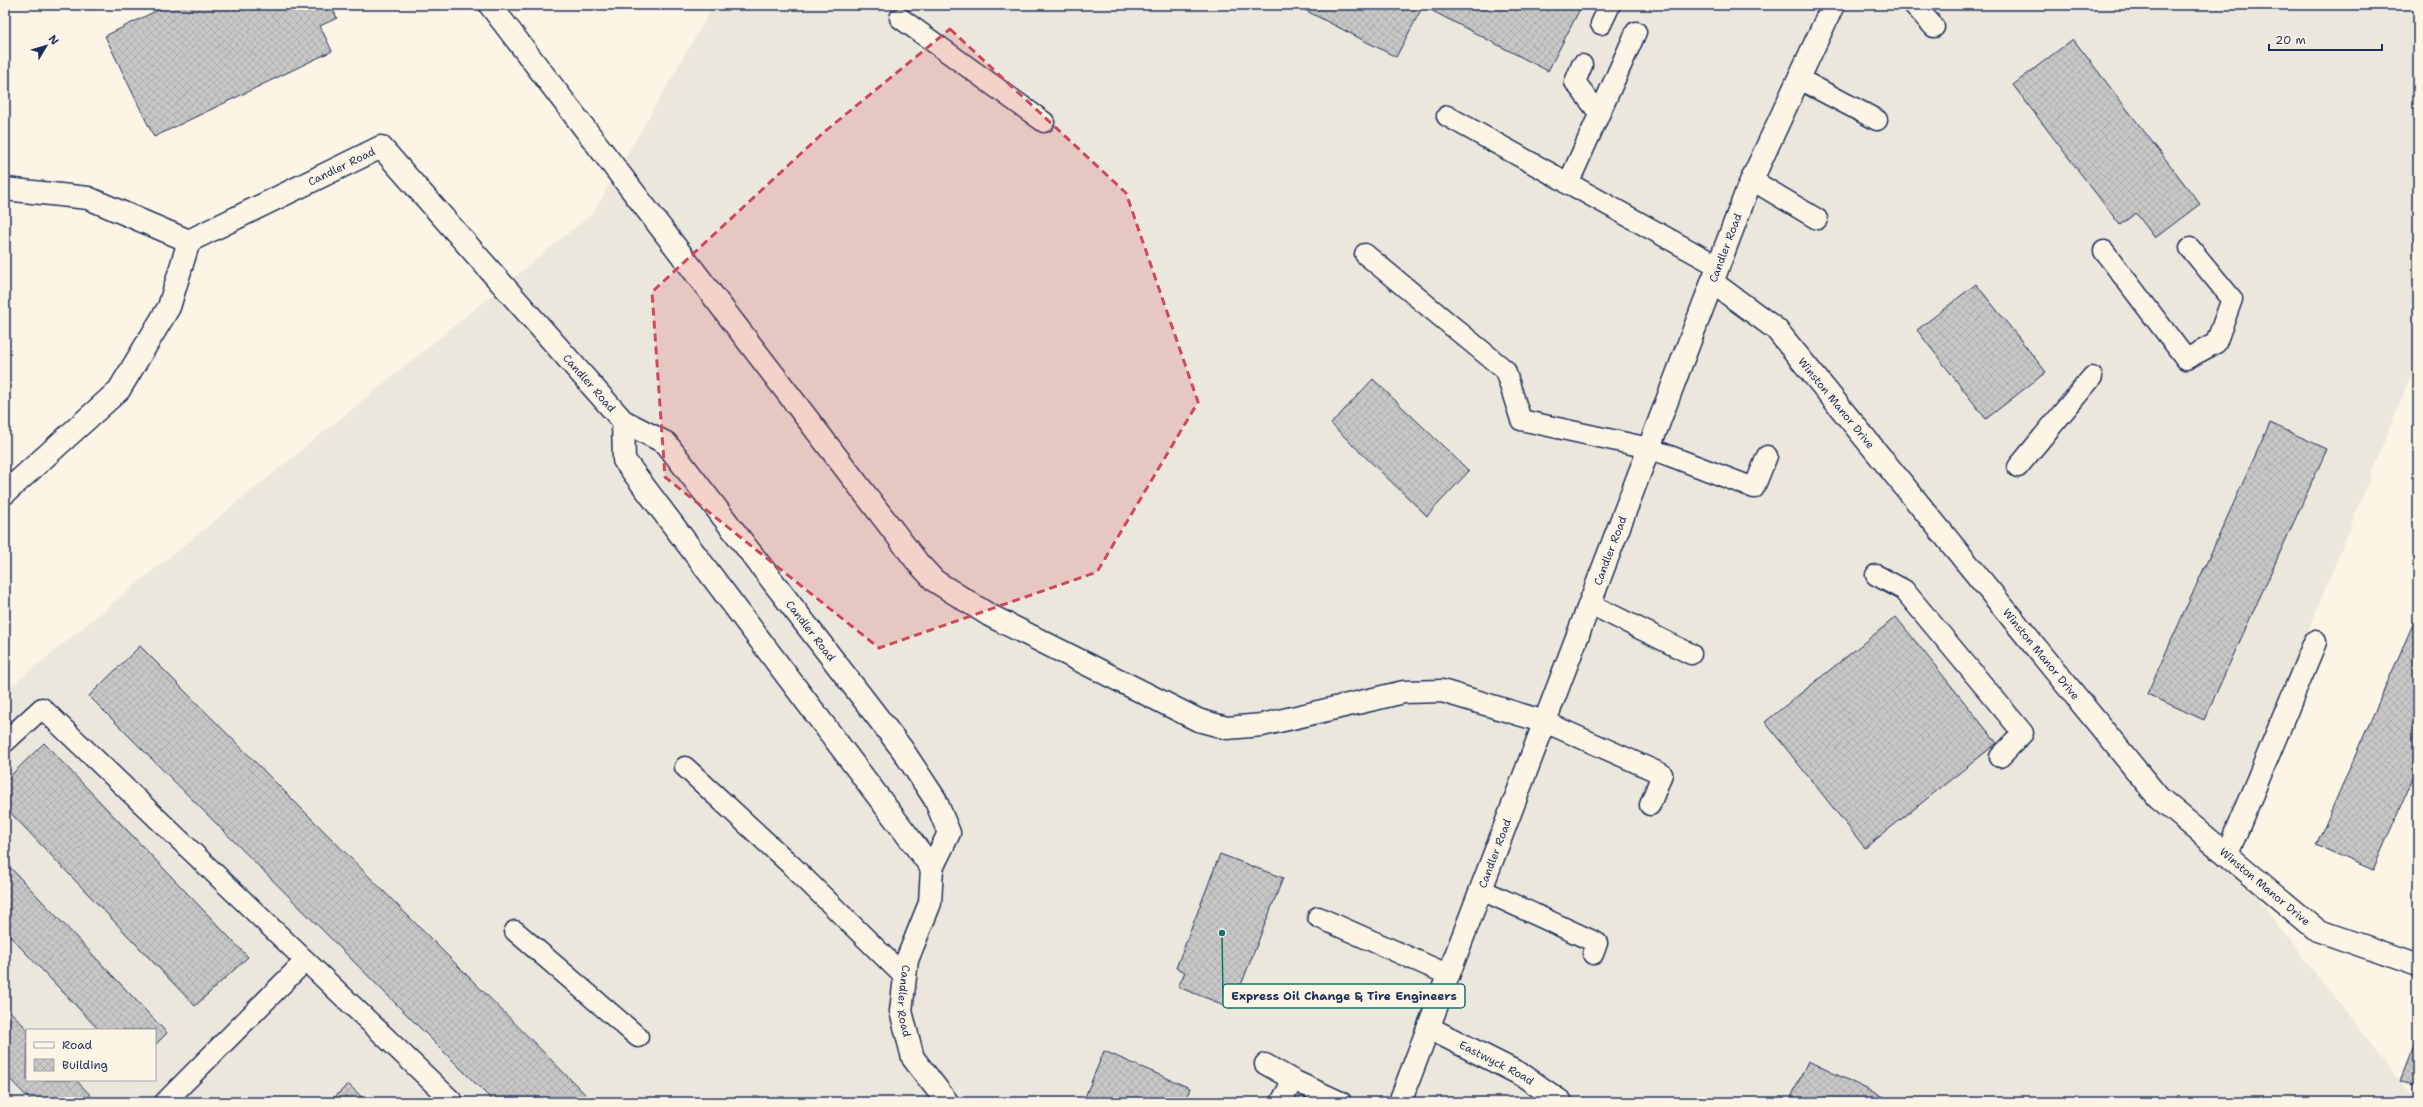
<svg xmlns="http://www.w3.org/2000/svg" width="2423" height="1107" font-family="'Shantell Sans',sans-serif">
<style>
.built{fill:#ece7dc;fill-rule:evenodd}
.building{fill:url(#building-cross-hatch);stroke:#1b2f5e}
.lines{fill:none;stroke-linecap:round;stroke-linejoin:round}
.service-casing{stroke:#1b2f5e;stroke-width:23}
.minor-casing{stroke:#1b2f5e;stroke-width:25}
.secondary-casing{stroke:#1b2f5e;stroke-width:25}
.service{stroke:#fcf5e5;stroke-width:20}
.minor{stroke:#fcf5e5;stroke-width:22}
.secondary{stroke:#fcf5e5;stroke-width:22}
.marked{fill:#d1495b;fill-opacity:0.2;stroke:#d1495b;stroke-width:3;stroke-dasharray:8 5;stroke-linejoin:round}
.labels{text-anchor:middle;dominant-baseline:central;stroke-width:3;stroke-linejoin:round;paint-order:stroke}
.street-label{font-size:11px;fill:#1b2f5e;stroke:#fcf5e5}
.leader{fill:none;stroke:#0f766e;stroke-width:1.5}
.callout-dot{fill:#0f766e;stroke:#fcf5e5;stroke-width:1.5}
.callout{fill:#fcf5e5;stroke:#0f766e;stroke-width:1.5}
.callout-label{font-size:12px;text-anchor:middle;font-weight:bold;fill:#1b2f5e}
</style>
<defs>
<pattern id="building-cross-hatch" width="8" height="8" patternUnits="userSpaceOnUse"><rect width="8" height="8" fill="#c8c7c6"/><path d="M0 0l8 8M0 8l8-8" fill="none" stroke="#ababac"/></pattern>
</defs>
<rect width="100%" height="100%" fill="#fcf5e5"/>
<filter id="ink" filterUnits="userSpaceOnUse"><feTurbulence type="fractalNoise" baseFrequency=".025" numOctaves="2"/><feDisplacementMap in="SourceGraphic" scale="8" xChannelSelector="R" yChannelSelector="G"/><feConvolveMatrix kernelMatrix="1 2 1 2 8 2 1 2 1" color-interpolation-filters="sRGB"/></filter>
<g filter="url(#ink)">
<path class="built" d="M714,5H2418V358L2220,850L2416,1102H5V691L593,213ZM27,1030H155V1080H27Z"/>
<path class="building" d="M168,5H331L337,18L320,26L332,51L154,137L105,36Z
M1295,5H1582L1548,71L1423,6L1396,57Z
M2073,39L2200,204L2155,238L2136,213L2120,225L2013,85Z
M1976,284L2046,372L1986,419L1917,330Z
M1373,379L1469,471L1427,516L1331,424Z
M2270,423L2327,449L2204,720L2147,694Z
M2417,615L2418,767L2373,870L2316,845Z
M1896,617L1997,743L1865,848L1765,722Z
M140,646L593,1102H494L89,696Z
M44,743L248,957L195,1006L5,807V781Z
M1220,854L1283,878L1232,1008L1178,987L1185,972L1176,968Z
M5,862L167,1033L155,1045V1030H99L5,931Z
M5,1006L28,1030L27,1080H76L97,1102H32L5,1074Z
M2418,1035V1088L2400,1081Z
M1104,1051L1190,1088L1185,1102H1083Z
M1808,1061L1894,1102H1789Z
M348,1084L367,1102H330Z"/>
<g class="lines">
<defs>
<path id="service" d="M1914,5L1934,27
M900,18L1044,122
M1601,24L1610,5
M1582,65L1575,82L1599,113
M1799,79L1877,120
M1447,116L1718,266
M1752,180L1817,219
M1568,184L1636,32
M2104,251L2186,359L2216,343L2232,299L2190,248
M1365,254L1505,370L1521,420L1649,448L1754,488L1767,456
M2018,467L2092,377
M1876,575L1904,590L2023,733L2000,757
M1590,604L1691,654
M1545,722L1662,774L1650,805
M5,742L42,708L453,1102
M685,767L791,865L905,977
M1482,890L1597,943L1593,954
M1318,917L1449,975
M515,931L638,1037
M1265,1064L1293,1080L1341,1102
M165,1102L305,961
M1281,1102L1293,1080"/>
<g id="minor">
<path d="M490,5L918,563L935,581L989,615L1198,720L1227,728L1262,725L1404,692L1442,691L1545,722"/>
<path id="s1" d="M5,189L88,198L189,241L381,147L623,421L666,443L902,749L935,799L949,833L932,868L930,903L907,960L901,1011L913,1058L947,1102"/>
<path id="s2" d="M1712,282L1776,329L2158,797L2317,930L2418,965"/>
<path d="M623,421L624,460L932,868"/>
<path d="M5,493L119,390L169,307L189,241"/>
<path d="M2227,854L2315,642"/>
<path id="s3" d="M1429,1028L1524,1076L1561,1102"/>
</g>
<g id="secondary">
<path id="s4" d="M1400,1102L1748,188L1833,5"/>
</g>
</defs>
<use href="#service" class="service-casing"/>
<use href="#minor" class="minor-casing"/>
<use href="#secondary" class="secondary-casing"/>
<use href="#service" class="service"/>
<use href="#minor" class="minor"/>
<use href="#secondary" class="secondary"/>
</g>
</g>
<path class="marked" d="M950,29L1126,193L1198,402L1097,572L879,648L665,477L652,292L823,133Z"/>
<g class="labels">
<g class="street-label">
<text stroke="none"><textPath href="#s1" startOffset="363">Candler Road</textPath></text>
<text stroke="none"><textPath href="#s4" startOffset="914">Candler Road</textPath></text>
<text stroke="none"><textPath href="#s1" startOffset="722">Candler Road</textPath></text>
<text stroke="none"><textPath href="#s2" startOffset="175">Winston Manor Drive</textPath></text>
<text stroke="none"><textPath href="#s4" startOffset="590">Candler Road</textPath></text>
<text stroke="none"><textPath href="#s1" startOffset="1058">Candler Road</textPath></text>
<text stroke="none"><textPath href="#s2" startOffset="499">Winston Manor Drive</textPath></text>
<text stroke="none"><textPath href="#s4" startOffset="266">Candler Road</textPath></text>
<text stroke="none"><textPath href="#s2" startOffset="823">Winston Manor Drive</textPath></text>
<text stroke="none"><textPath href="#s1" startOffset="1481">Candler Road</textPath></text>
<text stroke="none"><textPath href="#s3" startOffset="76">Eastwyck Road</textPath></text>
</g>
</g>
<path class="leader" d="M1222 933L1223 996"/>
<circle class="callout-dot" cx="1222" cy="933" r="4"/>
<rect class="callout" x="1223" y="984" width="242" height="24" rx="4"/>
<g class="callout-label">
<text x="1344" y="1000">Express Oil Change &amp; Tire Engineers</text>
</g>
<rect width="2423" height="1107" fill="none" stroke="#fcf5e5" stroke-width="20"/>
<rect x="10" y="10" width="2403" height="1087" fill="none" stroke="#1b2f5e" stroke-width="1.5" filter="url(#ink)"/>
<rect x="26" y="1029" width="130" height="52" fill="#fcf5e5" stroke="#a2a6af"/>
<rect x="34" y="1042" width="20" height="6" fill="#fcf5e5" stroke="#a2a6af"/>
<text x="62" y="1049" font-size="12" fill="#1b2f5e">Road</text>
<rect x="34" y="1059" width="20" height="12" fill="url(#building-cross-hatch)" stroke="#a2a6af"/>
<text x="62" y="1069" font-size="12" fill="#1b2f5e">Building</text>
<g transform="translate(46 46) rotate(52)" stroke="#fcf5e5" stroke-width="3" paint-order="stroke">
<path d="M0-3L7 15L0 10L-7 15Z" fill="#1b2f5e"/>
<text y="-6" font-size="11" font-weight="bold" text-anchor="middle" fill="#1b2f5e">N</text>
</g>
<path d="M2269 44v6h113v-6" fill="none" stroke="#1b2f5e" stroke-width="2"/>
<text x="2275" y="44" font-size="12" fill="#1b2f5e" stroke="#fcf5e5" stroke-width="3" paint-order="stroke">20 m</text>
</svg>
